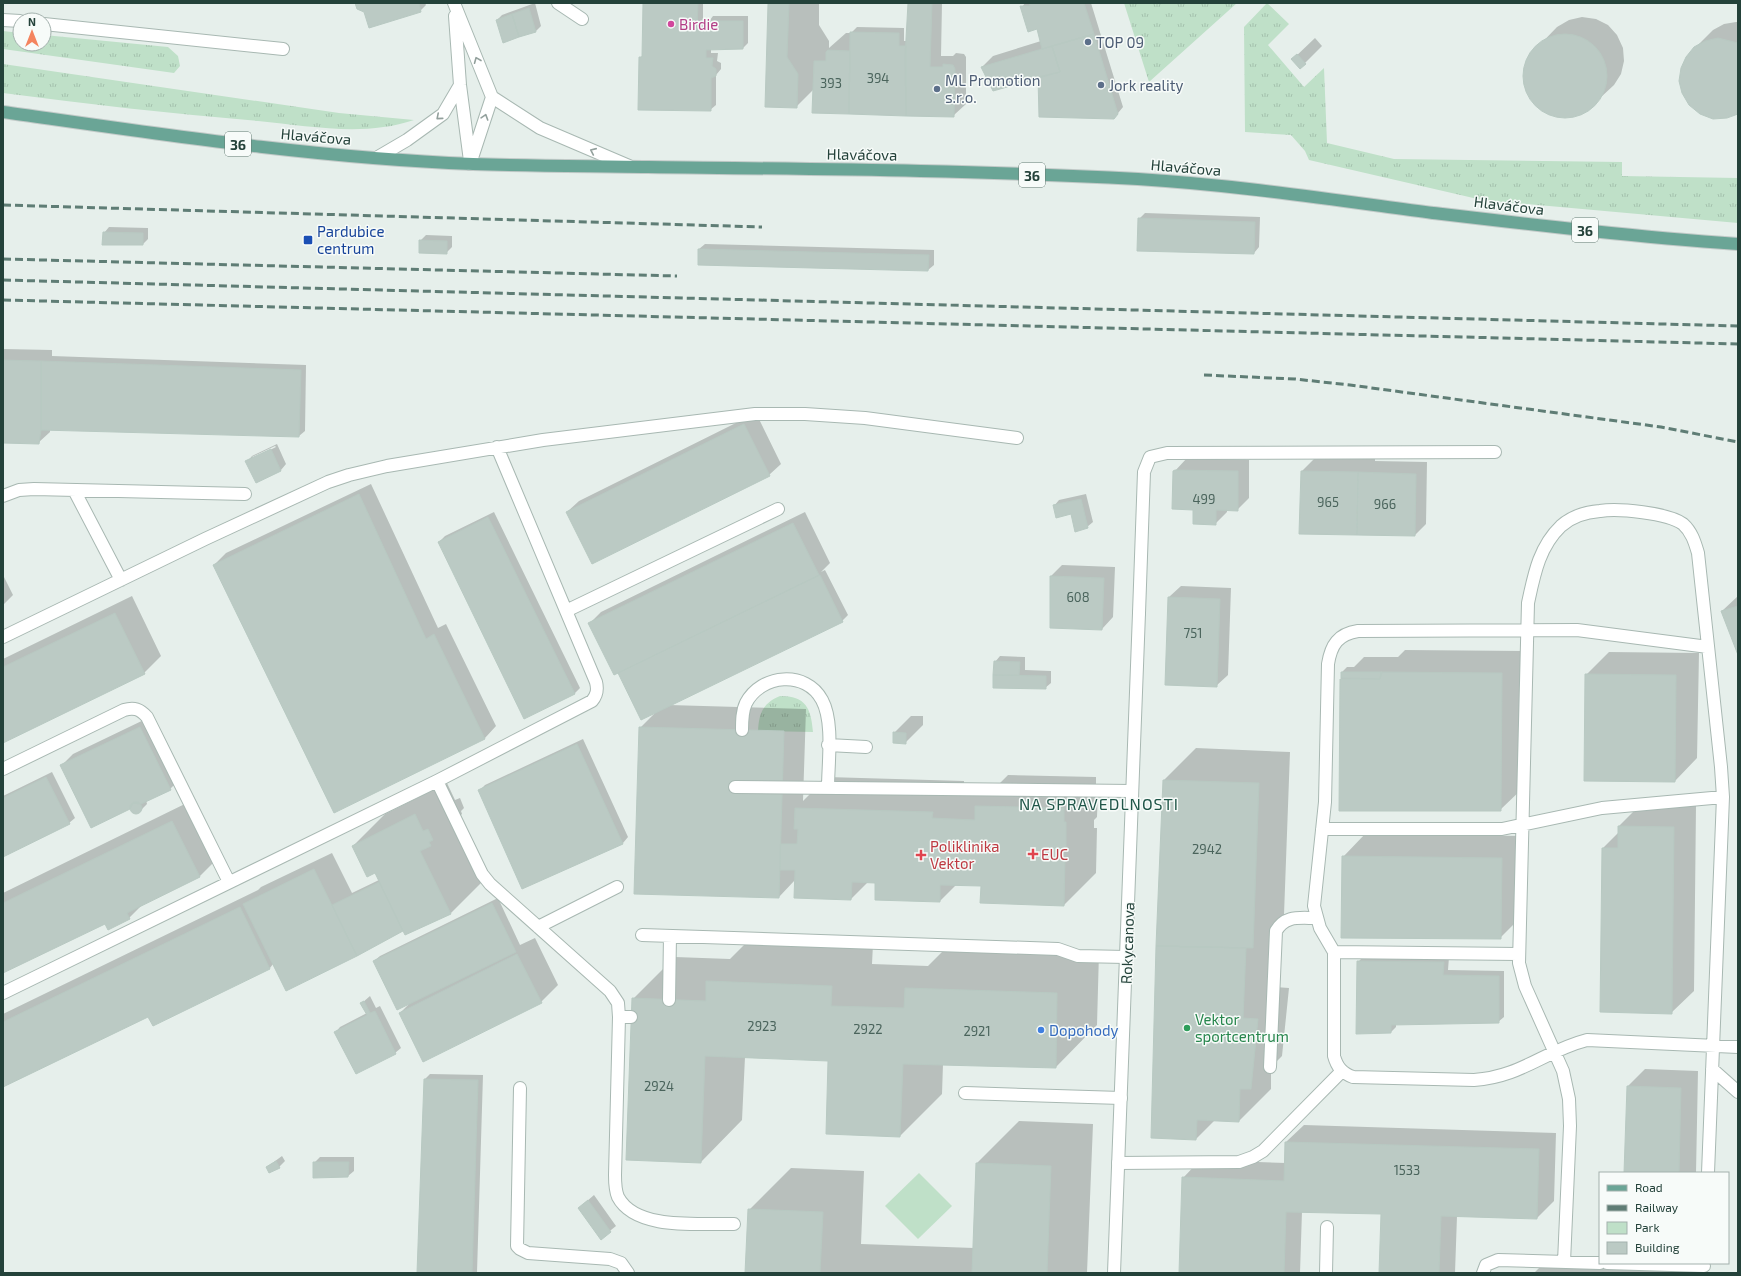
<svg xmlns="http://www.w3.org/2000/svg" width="1741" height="1276" font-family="'Exo 2',sans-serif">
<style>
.grass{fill:url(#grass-tufts)}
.park{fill:#bfe0c8}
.shadow{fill:#0003;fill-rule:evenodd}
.building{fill:#bbcac4;stroke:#b8c9c2}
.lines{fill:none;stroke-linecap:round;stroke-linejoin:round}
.lane-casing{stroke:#a8b8b2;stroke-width:14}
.street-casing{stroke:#a8b8b2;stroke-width:14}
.primary-casing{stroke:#c2cac8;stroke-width:14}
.lane{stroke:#fff;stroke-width:12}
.street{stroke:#fff;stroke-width:12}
.primary{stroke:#6aa596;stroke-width:12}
.rail{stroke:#5f7d75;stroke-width:3;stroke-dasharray:8 4;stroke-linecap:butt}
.oneway{stroke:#92a09c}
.hotel-dot{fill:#d1479c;stroke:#f7fbf9;stroke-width:1.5}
.service-dot{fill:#5c6f8a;stroke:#f7fbf9;stroke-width:1.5}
.transit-dot{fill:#1a4fb4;stroke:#f7fbf9;stroke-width:1.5}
.health-dot{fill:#e0444e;stroke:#f7fbf9;stroke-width:1.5}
.leisure-dot{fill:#2e9e5b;stroke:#f7fbf9;stroke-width:1.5}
.shop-dot{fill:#3f7fe0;stroke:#f7fbf9;stroke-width:1.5}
.labels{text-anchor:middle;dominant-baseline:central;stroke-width:3;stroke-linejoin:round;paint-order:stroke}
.number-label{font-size:13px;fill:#4a645c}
.shield{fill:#f7fbf9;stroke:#637a73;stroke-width:1}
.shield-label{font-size:14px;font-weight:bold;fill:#24423a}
.hotel-label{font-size:15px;fill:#b23c85;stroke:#f7fbf9;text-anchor:start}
.service-label{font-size:15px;fill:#4e5e75;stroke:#f7fbf9;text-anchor:start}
.street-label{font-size:15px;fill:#24423a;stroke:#f7fbf9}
.transit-label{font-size:15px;fill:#164399;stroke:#f7fbf9;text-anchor:start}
.health-label{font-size:15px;fill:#be3a42;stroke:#f7fbf9;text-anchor:start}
.leisure-label{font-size:15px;fill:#27864d;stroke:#f7fbf9;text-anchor:start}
.shop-label{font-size:15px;fill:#366cbe;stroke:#f7fbf9;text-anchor:start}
.neighbourhood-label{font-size:16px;letter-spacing:1px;fill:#1f5548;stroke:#f7fbf9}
</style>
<defs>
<pattern id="grass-tufts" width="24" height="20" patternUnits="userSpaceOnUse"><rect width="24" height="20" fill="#bfe0c8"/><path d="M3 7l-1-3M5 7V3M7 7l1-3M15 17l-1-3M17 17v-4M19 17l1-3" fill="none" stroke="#a4c1ad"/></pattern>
</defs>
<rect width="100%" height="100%" fill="#e6efeb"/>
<path class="grass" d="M1124,3H1237L1149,82Z
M1267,3L1289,24L1268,45L1304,87L1324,68L1327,143L1394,159L1622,162V176L1738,178V223L1482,200L1309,160L1305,151L1291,135L1245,132L1244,27Z
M3,31L20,33V44H44V35L168,47L178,56L180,66L174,73L3,49Z
M3,64L339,113L414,120C364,137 310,126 258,121C173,114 88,104 3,93Z
M780,696C806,696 811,708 813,732L758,731C759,713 763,703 780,696Z"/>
<path class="park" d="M919,1173L952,1206L918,1239L885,1206Z"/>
<path class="shadow" d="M357,3H425L426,5L420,11H364Z
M535,3L541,26L536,31L497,20L502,15Z
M645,3H703V24H707L713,16H748V43L743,48L711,49V53H718L717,61L721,63V69L716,75V105L710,110L640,58L643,55Z
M770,3H819V25L829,41V48L846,33H851L857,27L904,28V41H907L909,3H942L941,56H953L956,53L964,54L966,57V104L954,115H906L814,89L796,107L769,4Z
M1025,3H1091L1123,107L1114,118L1039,76L982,67L993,56L1041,41L1037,27L1022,7Z
M1582,17L1596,19L1608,25L1617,35L1623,48L1624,61L1621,74L1614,85L1586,111L1573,116H1560L1547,113L1536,105L1529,94L1525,81V68L1530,55L1557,27L1569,20Z
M1736,22H1738V113L1695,48L1713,30L1724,24Z
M1315,38L1322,46L1300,68L1293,59Z
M1145,213L1260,217L1259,247L1254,253L1139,219Z
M109,227L148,228V239L143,244L104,233Z
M426,235L452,236V247L446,253L420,241Z
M705,244L934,250V265L928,270L699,249Z
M3,349L52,350V356L306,365L305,431L299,436L50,429V432L38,443L3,442Z
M756,413L781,464L769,475L567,512L579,501Z
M277,444L286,464L281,470L257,482L247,462L252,456ZM275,446L276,447L252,459V457Z
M1319,454L1375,455V461L1427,462L1426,524L1415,535L1302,471Z
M1187,458L1249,460V498L1237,510L1227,509V512L1215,524L1194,509L1174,472Z
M371,484L438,628L446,624L496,726L485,738L334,812L214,565L226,553Z
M1086,494L1093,522L1087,527L1072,513L1054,506L1059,500Z
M494,512L580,688L574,694L439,542L445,536Z
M805,512L830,563L821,572L825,570L848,615L842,621L669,705L806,709L803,801L827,777L964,781V787L995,788L1008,775L1096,777V790H1098L1097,817L1094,820V828H1097L1096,873L1064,905L982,885L957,884L940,901L876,882H868L851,899L795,880L779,897L640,728L656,712L619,674L590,623L601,612Z
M1062,565L1115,567L1113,617L1102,629L1050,607L1051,576Z
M3,575L13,595L3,605Z
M1181,586L1231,588L1228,675L1216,686L1169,597Z
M132,596L161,656L144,673L3,742V659Z
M1738,596V653L1722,611Z
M1405,650L1524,651L1523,788L1500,810L1341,679L1342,672L1347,667H1354L1364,657H1398Z
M1609,652L1699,653L1697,758L1675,781L1586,675Z
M1000,656L1025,657V670L1051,671V683L1045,688L994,687L995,662Z
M152,716L182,777L170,789L146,800L147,804L138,813L131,810V806L62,765L73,754Z
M911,716H923V725L905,743L894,733Z
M583,739L628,837L623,843L523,887L480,790L485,785Z
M1196,748L1290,752L1284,915L1277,922L1275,987L1289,988L1282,1056L1271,1067V1089L1239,1121L1215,1120L1196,1139L1152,1137L1164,780Z
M52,772L75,818L69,823L3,856V796Z
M447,783L455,800L460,798L464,808L461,811L462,814L453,822L483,881L451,913L406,934L404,930L357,955L286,990L273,964L270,968L153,1025L149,1015L6,1085L3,1088V1014L258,890L261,887L332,853L352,893L379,880L375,872L353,846L385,814Z
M195,799L222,854L199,877L143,904L129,918L105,922L3,972V893Z
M1642,803L1696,805L1694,991L1671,1013L1603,848L1619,832V826Z
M1365,834L1524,836L1523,915L1500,938L1343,857Z
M498,898L520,945L535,938L558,985L541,1002L400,1013L409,1004L374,961L380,956Z
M749,940L873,944L872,964L928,966L947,947L1099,952L1097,1025L1056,1067L943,1064L942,1094L900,1136L829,1060L745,1057L742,1120L701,1162L633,999L675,957L730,959Z
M1364,956L1449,957L1448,970L1504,971V1017L1498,1022L1396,1024V1027L1391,1032L1358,962Z
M370,996L376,1008L380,1006L401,1048L395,1053L335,1033L340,1027L367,1013L362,1003Z
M1645,1069L1698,1071L1696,1173H1625L1628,1086Z
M430,1074L483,1075L477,1273H418L425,1079Z
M1019,1121L1093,1124L1087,1273H746L749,1210L791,1168L864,1171L861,1244L974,1248L977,1163Z
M1304,1125L1556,1133L1554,1201L1537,1218L1457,1216L1455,1273H1380L1382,1213L1302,1211L1300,1273H1180L1183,1178L1200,1160L1286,1163V1142Z
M282,1156L285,1161L279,1167L270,1172L267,1167Z
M320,1157H354V1171L348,1176L314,1163Z
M594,1195L616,1226L601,1238L579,1208Z
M1545,1262L1704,1268V1273H1534Z"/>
<path class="building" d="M355,3H419L421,12L369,28L364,12L357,9Z
M643,3H698L697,29H706L707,21H743V49L706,50V58H713L712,66L716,69V76L711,78V111L638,110L639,57H642Z
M908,3H932L930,67H943V64L953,65L955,69L954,117L906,116L905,57Z
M1029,3H1084L1094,34L1042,49L1037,29L1028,32L1020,6H1030Z
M768,4H789L787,57L798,74L797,108L765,107Z
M529,8L536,32L519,37L512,14Z
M512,14L519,37L503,43L496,20Z
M850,32L899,33V46H906V116L849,114Z
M1094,34L1118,114L1114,119L1039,117L1038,77L1060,72L1052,46Z
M1523 76a42 42 0 1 1 84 0a42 42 0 1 1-84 0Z
M1718,38L1738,43V114L1727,118L1713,119L1700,114L1689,105L1682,93L1679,81L1681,68L1686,57L1694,47L1705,41Z
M1052,46L1060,72L993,91L981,67Z
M828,50L850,51L849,114L812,113L814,61H826V52Z
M1297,54L1306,64L1300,69L1291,59Z
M1138,218L1255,222L1254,254L1137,251Z
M103,232L143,233V245H102Z
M419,240L447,241V254L419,253Z
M698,249L929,255L928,271L698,265Z
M3,360L41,361V430L39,444L3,443Z
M41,361L301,370L299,437L41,430Z
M744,424L770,476L592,564L566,512Z
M271,449L281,471L256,483L245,461Z
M1175,470L1238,471V511L1216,510V525L1193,524V510L1172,509L1173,471Z
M1301,471L1358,472L1357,535L1299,534Z
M1358,472L1416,474L1415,536L1357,535Z
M359,494L426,639L434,634L485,739L334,813L213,565Z
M1081,499L1088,528L1075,532L1071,514L1056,518L1053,505Z
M488,517L575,694L524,719L438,542Z
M793,523L819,575L614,675L588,623Z
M820,575L843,622L641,720L618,673Z
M1050,576L1104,578L1102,630L1050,628Z
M1168,597L1220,599L1217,687L1165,685Z
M1738,606V655L1721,611Z
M115,613L145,674L3,743V667Z
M994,661L1020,662L1019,675H993Z
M1341,672H1382L1380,679L1341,678Z
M1381,672L1502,673L1501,811H1339L1340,679H1380Z
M1585,674L1676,675L1675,782L1584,781Z
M993,675L1046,676V689L993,688Z
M140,727L171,790L141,804L133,803L130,809L91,828L60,765Z
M639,727L784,731L779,898L634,894Z
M893,732L906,733V744L893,743Z
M577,744L623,844L522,889L478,790Z
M46,777L70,824L3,857V798Z
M1163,780L1259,783L1253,948L1156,946Z
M130 808a6 6 0 1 1 12 0a6 6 0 1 1-12 0Z
M975,806L1064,808V822H1066V850H1063V859H1065L1064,906L980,903L981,886L940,885V902L875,900V883L852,882L851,900L794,898L795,870H780V844H797L798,829H794L795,808L933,812L932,818L975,820Z
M415,814L423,831L428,829L433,840L429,842L431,846L420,851L451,914L405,935L375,873L367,877L352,846Z
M172,821L200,877L127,913L130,919L108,930L105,924L3,973V903Z
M1618,826L1674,827L1672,1014L1600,1012L1602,848H1618Z
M1342,856L1502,858L1501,939L1341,938Z
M314,869L357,956L286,991L243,904Z
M379,882L403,931L357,956L332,905Z
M492,903L516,952L397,1010L373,961Z
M240,907L270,969L153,1026L148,1017L3,1087V1022Z
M1156,946L1246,948L1243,1018L1258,1019L1251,1089H1240L1239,1122L1197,1120L1196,1140L1151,1138Z
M517,954L542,1003L423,1062L399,1013Z
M1357,961L1444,962L1443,975L1499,976V1023L1391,1025V1033L1356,1034Z
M706,981L832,986L831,1006L904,1008L905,988L1057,993L1056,1068L903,1064L900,1137L826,1134L828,1061L705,1056L701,1163L626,1160L632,998L706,1001Z
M364,1001L370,1013L375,1011L396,1054L356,1074L334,1032L367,1015L360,1003Z
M424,1079L478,1080L472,1273H417Z
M1627,1086L1681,1088L1679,1173H1624Z
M1285,1142L1539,1149L1537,1219L1441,1216L1439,1273H1379L1381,1214L1286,1212L1284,1273H1179L1182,1177L1284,1181Z
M276,1161L280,1168L269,1173L266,1167Z
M313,1162H349L348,1177L313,1178Z
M976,1163L1051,1166L1047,1273H972Z
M588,1200L611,1232L601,1240L578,1208Z
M748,1209L823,1212L820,1273H745Z"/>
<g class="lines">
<defs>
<path id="lane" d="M558,3L582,19
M3,20L20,21
M44,24L283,49
M74,490L121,580
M3,496L19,490L34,489L245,494
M566,611L778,509
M1139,613L1144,472L1150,457L1167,453L1495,452
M3,637L205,539L328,482L349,475L387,466L543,440L755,414H805L865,418L1017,438
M1708,647L1577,630L1358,631C1338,634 1331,645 1328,664L1325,802L1314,906L1320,928L1334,952V1056C1337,1067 1342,1073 1353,1077L1474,1080C1521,1077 1544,1051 1587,1040L1738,1047
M742,730C742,721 742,711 746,703C761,674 806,670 822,700C834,722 828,763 828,788
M828,745L866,747
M3,769L124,710C134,707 140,709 147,717L229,882
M437,781L482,874L490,884L610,991L618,1003L619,1017
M735,787L1132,791
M1322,829H1502L1602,808L1723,797
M538,927L617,887
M642,935L1058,949L1078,956L1126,957
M1334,952L1518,954
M3,993L437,781L592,701C597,695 598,690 596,682L497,447
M669,1000L670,936
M631,1017H619L615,1175C615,1183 615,1190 618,1197C636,1231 701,1223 734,1224
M1270,1067L1276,931C1285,915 1299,918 1316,918
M1712,1069L1738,1092
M520,1088L517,1246L520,1249L528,1253L610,1259L621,1263L628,1273
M965,1093L1121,1098
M1118,1163L1239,1162L1253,1157L1263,1151L1342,1071
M1564,1262L1570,1126L1569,1099L1563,1071L1525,986L1519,963L1528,603C1534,575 1539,547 1561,526C1571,517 1586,512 1600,511C1618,508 1668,513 1683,524C1692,532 1695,543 1698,553L1721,767L1723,797L1708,1173
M1607,1263L1704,1266
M1326,1273L1327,1227
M1483,1273L1486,1265L1498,1260L1600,1263"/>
<path id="street" d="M454,3L492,97L470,164
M455,16L460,85L470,161
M492,97L540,128L629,166
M378,157L407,140L443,114L460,85
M1114,1273L1139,613"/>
<path id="primary" d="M3,112C159,134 315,158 473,164C531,166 589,166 648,167C811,169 975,170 1138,179C1237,185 1335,200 1433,213C1535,225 1636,237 1738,244"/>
</defs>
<use href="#lane" class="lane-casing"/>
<use href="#street" class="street-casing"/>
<use href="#primary" class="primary-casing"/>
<use href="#lane" class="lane"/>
<use href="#street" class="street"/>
<use href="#primary" class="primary"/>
<path class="rail" d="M3,205L762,227
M3,259L677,276
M3,280L1738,326
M3,300L1738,344
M1204,375L1295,379L1350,385L1661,427L1738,442"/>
</g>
<defs><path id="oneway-chevron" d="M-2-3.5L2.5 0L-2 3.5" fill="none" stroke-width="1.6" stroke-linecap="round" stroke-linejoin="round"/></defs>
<g class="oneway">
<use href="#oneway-chevron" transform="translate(477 60) rotate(-112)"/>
<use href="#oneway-chevron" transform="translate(439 117) rotate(139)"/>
<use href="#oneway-chevron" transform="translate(485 117) rotate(-72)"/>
<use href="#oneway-chevron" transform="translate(593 151) rotate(-156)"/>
</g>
<circle class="hotel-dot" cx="671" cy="24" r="4"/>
<g class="service-dot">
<circle cx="1088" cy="42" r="4"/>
<circle cx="1101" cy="85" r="4"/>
<circle cx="937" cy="89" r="4"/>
</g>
<rect class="transit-dot" x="303" y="235" width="10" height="10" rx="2"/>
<g class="health-dot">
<path d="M1031 848h4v4h4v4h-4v4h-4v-4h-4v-4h4z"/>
<path d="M919 849h4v4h4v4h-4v4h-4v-4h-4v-4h4z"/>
</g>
<circle class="leisure-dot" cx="1187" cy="1028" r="4"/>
<circle class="shop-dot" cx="1041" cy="1030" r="4"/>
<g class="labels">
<g class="number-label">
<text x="878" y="78">394</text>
<text x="831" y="83">393</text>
<text x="1204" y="499">499</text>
<text x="1328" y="502">965</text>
<text x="1385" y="504">966</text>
<text x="1078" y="597">608</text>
<text x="1193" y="633">751</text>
<text x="1207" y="849">2942</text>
<text x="762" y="1026">2923</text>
<text x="868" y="1029">2922</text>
<text x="977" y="1031">2921</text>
<text x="659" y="1086">2924</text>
<text x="1407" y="1170">1533</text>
</g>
<g class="shield">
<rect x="225" y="132" width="26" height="24" rx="3"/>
<rect x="1019" y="163" width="26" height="24" rx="3"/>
<rect x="1572" y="218" width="26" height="24" rx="3"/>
</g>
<g class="shield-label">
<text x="238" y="144">36</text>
<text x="1032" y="175">36</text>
<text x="1585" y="230">36</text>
</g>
<g class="hotel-label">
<text x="679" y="24">Birdie</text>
</g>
<g class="service-label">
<text x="1096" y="42">TOP 09</text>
<text x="945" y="80">ML Promotion<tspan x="945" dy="17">s.r.o.</tspan></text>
<text x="1109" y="85">Jork reality</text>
</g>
<g class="street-label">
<text transform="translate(316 136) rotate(5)">Hlaváčova</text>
<text transform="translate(862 154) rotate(1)">Hlaváčova</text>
<text transform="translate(1186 167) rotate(5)">Hlaváčova</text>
<text transform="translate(1509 205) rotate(7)">Hlaváčova</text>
<text transform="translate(1127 943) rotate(-88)">Rokycanova</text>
</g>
<g class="transit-label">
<text x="317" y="231">Pardubice<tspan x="317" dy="17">centrum</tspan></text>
</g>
<g class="health-label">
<text x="930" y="846">Poliklinika<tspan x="930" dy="17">Vektor</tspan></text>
<text x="1041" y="854">EUC</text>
</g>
<g class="leisure-label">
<text x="1195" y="1019">Vektor<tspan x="1195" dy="17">sportcentrum</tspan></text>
</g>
<g class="shop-label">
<text x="1049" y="1030">Dopohody</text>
</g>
<g class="neighbourhood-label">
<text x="1099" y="803">NA SPRAVEDLNOSTI</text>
</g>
</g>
<rect width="1741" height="1276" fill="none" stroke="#24423a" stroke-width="8"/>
<rect x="1599" y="1172" width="130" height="92" fill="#f7fbf9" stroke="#a3b1ad"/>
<rect x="1607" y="1185" width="20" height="6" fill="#6aa596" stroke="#a3b1ad"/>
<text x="1635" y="1192" font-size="12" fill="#24423a">Road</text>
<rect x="1607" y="1205" width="20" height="6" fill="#5f7d75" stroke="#a3b1ad"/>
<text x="1635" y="1212" font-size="12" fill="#24423a">Railway</text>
<rect x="1607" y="1222" width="20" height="12" fill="#bfe0c8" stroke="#a3b1ad"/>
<text x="1635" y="1232" font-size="12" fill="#24423a">Park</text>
<rect x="1607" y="1242" width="20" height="12" fill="#bbcac4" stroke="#a3b1ad"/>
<text x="1635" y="1252" font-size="12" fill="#24423a">Building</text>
<g transform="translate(32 32)"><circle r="19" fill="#f7fbf9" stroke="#a3b1ad"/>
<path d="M0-3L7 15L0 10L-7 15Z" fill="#f4845f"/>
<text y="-6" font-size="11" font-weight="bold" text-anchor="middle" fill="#24423a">N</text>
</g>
</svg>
